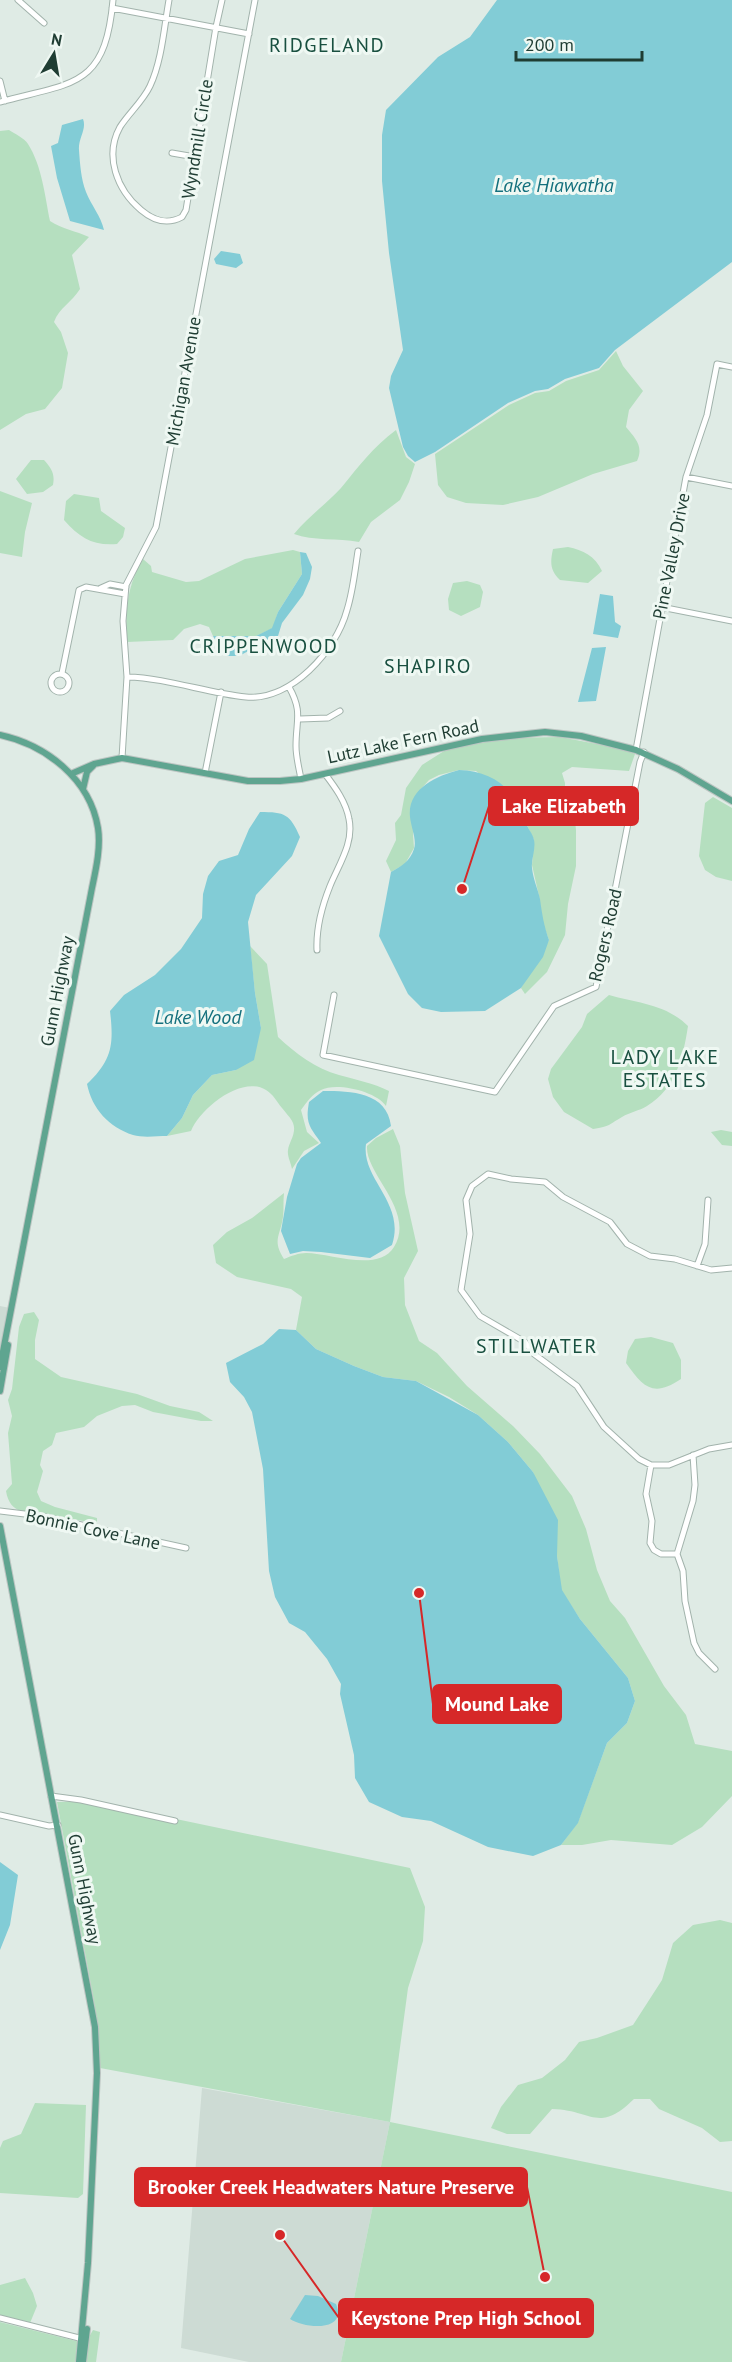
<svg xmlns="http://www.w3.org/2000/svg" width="732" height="2362" font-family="'PT Sans',sans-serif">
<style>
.built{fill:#cddbd4}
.green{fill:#b5dfbf}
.water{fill:#82ccd6}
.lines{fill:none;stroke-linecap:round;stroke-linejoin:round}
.minor-casing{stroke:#a2b3ac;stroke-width:7}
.major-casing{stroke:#bcc5c2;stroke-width:8}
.minor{stroke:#fff;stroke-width:5}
.major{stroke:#5fa590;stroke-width:6}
.labels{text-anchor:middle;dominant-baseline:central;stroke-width:6;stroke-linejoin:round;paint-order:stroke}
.street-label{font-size:18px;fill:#1f3d33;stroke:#eff8f3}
.neighbourhood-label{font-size:20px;letter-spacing:1.5px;fill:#195040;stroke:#eff8f3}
.water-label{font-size:20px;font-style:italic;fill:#14707d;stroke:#eff8f3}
.leader{fill:none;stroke:#d62828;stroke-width:2}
.callout-dot{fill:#d62828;stroke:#eff8f3;stroke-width:2}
.callout{fill:#d62828;stroke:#d62828;stroke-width:2}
.callout-label{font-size:20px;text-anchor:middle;font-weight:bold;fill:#fff}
</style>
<rect width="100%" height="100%" fill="#dfebe5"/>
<path class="built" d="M0,1306L10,1308L0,1355Z
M202,2088L390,2122L341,2362H249L181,2348Z"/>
<path class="green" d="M9,130C15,134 24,138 28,144C42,166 45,196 50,221C62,229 76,231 89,237L72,255L80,289C72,302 59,308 54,322L61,332L68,353L62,388L45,409L26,414L0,430V131Z
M616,351L623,366L643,391L629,410L626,427C635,438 644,446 637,461L593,474L538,497L503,505L466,503L447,497L438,485L435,454L509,405L535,393L549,391L566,381L599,370Z
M396,430L406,457L415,464L409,482L400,500L371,522L359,542C338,538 313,541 294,534C308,517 326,504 341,488C359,466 373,447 396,430Z
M31,460H44C52,469 55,474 53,485L43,492L27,494L16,479Z
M0,491L32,503L25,532L22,557L0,553Z
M74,494L99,498L101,511L125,528L123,537L117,544C93,546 80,538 64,520L66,501Z
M568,547C583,550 595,556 602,571L588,583L560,580C550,570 550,563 553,549Z
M293,550L300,552L302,574L278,612L273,628L256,636H213L209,627L200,624L184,629L173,640L127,642C125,611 127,585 143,559L151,566L152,572L186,582L199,581L245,559Z
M467,581L480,585L483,592L480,607L461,616L449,610L448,599L453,583Z
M560,737L623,749L635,754L629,771L572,767L562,773L565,783V796L574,812L576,830V866L568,904L565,935L547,972L525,994L521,988L549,940L542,921L539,896L532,865L534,840L527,825L522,808L476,771L459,770L439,775L429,780L421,789L413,834L414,848L405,864L391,872L386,861L396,840L395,823L401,815L406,788L422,765L444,751L455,747L509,738Z
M713,797L732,808V881L716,877L705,870L699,856L705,803Z
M250,946L267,964L278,1037C295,1053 316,1069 339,1075C357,1080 373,1083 389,1091L386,1106C376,1091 336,1082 321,1090C312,1094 307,1102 301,1110L307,1132L319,1143L304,1151L292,1169C291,1163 287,1156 288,1150C289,1142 297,1133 293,1123C291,1118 285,1112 282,1108C277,1102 273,1094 266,1090C241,1075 200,1109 191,1131L167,1136L182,1118L193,1095L212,1075L236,1070L261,1028L255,993Z
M609,995C637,1003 666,1004 688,1026C683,1058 676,1088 647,1106C639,1111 630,1112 622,1117C608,1125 611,1126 593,1129L564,1112L553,1097L548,1079L551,1069L582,1027L587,1014Z
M393,1129L400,1146L405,1193L418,1251L404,1278L405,1305L419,1341L437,1353L467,1386L513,1426L540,1454L572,1496L586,1529L597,1570L610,1601L625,1618L664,1686L686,1715L695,1744L732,1751V1796L702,1827L672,1845L611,1840L582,1845H561L578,1822L607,1743L627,1723L635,1701L628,1678L580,1619L561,1590L557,1556L533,1472L508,1442L478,1415L449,1397L416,1381L383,1377L354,1366L316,1349L296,1330L302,1297L291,1289L237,1277L216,1263L213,1245L227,1232L252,1218L284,1193C283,1201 284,1209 283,1217C280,1237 272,1240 284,1259C291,1256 299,1253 306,1253C330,1253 378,1273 394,1247C416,1211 365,1174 367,1146L376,1138Z
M721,1130L732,1132V1146L722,1145L711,1132Z
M34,1312L39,1320L35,1340V1359L61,1377L137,1394L170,1406L199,1412L213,1421H201L153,1412L135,1405L122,1406L97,1416L84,1427L56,1433L52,1445L43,1451L40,1465L43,1471L37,1492L41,1501L55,1507L97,1518V1524C81,1520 62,1517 46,1514C27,1512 10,1515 6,1491L12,1484L8,1433L12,1416L8,1400L12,1389L19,1327L24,1314Z
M651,1337L673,1343L681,1360V1379C653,1398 643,1387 626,1363L628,1351L635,1339Z
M90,1801L410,1868L425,1907L423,1941L408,1988L390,2122L732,2192V2362H341L390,2122L100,2068L94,2001L57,1802Z
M720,1920L732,1923V2141L720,2142L702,2128L659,2109L650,2099H634C598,2134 593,2110 552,2109L530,2134H507L491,2128L501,2107L518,2085L542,2078L565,2060L579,2042L597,2038L633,2025L662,1980L673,1943L693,1925Z
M35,2103L86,2105L83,2194L78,2198L0,2193V2148L3,2141L21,2134Z
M25,2278L33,2293L37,2306L30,2323L0,2316V2285Z
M0,2322L80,2342L78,2362H0Z
M93,2330L100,2332L96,2362H86L89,2337Z"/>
<path class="water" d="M497,0H732V262L615,350L599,368L565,379L548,389L535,391L508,403L435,452L415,462L408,456L403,447L389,388L391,376L403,350L389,253L382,181V135L386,110L438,57L470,37Z
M83,119C87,129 78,139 79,150C80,164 81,179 86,192C91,205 101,216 104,230L70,221L57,178L51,146L58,143L62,125Z
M221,251L240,254L243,263L236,268L216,264L214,259Z
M300,552L306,553L312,567L310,579L303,595L282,623L278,636L270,643L256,647L239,656H225L213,636H256L272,628L278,612L302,574Z
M600,594L613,596L615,622L621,626L618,638L593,634Z
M606,647L596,701L578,702L592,648Z
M459,770C494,771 516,790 526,823C528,829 533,834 534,840C536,849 531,859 532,868C533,879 538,889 540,899C542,914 544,926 549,940L543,957L521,988L485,1011L441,1012L422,1008L408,994L379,936L391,872C402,866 410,861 414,849C417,840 411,827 410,817C407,789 436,776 459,770Z
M260,812C285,812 290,814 300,837L292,856L256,895L248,922L255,993L261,1028L254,1060L236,1070L212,1075L193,1095L182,1118L167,1136C157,1136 143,1138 133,1135C109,1127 92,1109 87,1084C112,1060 114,1045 110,1011L124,995L155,975L181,949L202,918L203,894L208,876L219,861L238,855L249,829Z
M323,1091C351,1091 387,1092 391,1126L366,1144C361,1179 406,1203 392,1245L370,1258L321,1252L303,1251L290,1254L281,1231L287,1197L297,1164L301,1158L321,1143C310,1127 305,1124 309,1102Z
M279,1329L296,1330L316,1349L354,1366L383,1377L416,1381L478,1415L508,1442L533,1472L558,1520L557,1556L562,1590L580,1619L628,1678L635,1701L627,1723L607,1743L578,1823L561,1845L533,1856L488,1847L431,1821L402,1817L369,1802L355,1778L354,1755L340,1694L341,1684L327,1659L305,1632L289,1623L275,1597L269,1571L263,1469L252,1412L244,1397L230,1382L226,1363L263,1344Z
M0,1862L18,1875L10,1925L0,1950Z
M305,2295L318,2296L336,2304C348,2332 305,2329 290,2319Z"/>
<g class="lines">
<defs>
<path id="minor" d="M18,0L44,23
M169,0C164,28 162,60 150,86C143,101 129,113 120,127C104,156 117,190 141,210C154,221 167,225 182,217L186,210L216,27L222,0
M112,8L249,34
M0,81L5,101
M0,102C74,82 105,88 113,0
M172,153L195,157
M686,477L732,486
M101,588L110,584L126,587
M661,607L732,621
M62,673L79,590L86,587L125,594
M51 683a9 9 0 1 1 18 0a9 9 0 1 1-18 0Z
M127,677C168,678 206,693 246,697C291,701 336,651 347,610C353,591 355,570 358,551
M289,687C303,712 296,720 296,746C296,757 299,768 301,779
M300,719L328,718L340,711
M636,750L686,477L707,415L717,364L732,367
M122,758L127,677L123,621L126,585L156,527L255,0
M205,773L221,692
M317,950C316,928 322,906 330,886C339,864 354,843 349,819C346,802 335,787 325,774
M334,995L323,1055L495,1092L554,1006L596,987L640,762L644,752
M697,1266L705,1244L708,1200
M732,1268L711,1270L675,1259L650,1256L627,1244L610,1222L563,1197L545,1182L511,1179L488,1174L472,1186L466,1200L470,1234L461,1290L480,1316L525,1342L534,1354L577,1386L604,1427L639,1459L651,1465H669L709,1449L732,1445
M651,1465L646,1494L652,1521L650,1543L654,1550L661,1554H677L693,1501L695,1485L693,1455
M0,1511L41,1516L186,1548
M677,1554L683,1571L685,1601L694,1643L699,1653L715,1669
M51,1796L81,1800L175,1821
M0,1815L49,1826L58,1825
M0,2318L83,2339"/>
<path id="major" d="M0,735C46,745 90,779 98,828C101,847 96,869 92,888L0,1367
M71,774L94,764L122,758L248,781H280L301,779L482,739L545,732L581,736L636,750L678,769L732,801
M83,789L87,772L93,766
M0,1391L8,1345
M0,1526L95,2027L97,2073L88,2263L79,2362
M83,2362L87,2329"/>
</defs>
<use href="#minor" class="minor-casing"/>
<use href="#major" class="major-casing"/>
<use href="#minor" class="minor"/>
<use href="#major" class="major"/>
</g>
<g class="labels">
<g class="street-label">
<text transform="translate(197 139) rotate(-81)">Wyndmill Circle</text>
<text transform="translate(183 381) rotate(-80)">Michigan Avenue</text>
<text transform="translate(671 556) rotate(-79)">Pine Valley Drive</text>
<text transform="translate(403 741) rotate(-12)">Lutz Lake Fern Road</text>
<text transform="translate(605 935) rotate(-77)">Rogers Road</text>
<text transform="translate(57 991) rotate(-79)">Gunn Highway</text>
<text transform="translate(93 1529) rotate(12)">Bonnie Cove Lane</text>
<text transform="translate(85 1889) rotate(79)">Gunn Highway</text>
</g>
<g class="neighbourhood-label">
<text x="327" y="45">RIDGELAND</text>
<text x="264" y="646">CRIPPENWOOD</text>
<text x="428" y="666">SHAPIRO</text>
<text x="665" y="1057">LADY LAKE<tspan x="665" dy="23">ESTATES</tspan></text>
<text x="537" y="1346">STILLWATER</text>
</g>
<g class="water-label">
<text x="554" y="185">Lake Hiawatha</text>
<text x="198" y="1017">Lake Wood</text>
</g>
</g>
<path class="leader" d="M462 889L489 806M419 1593L433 1704M545 2277L527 2187M280 2235L339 2318"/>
<g class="callout-dot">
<circle cx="462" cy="889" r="6"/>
<circle cx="419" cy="1593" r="6"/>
<circle cx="545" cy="2277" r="6"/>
<circle cx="280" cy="2235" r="6"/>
</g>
<g class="callout">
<rect x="489" y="787" width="149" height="38" rx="6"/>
<rect x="433" y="1685" width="128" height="38" rx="6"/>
<rect x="135" y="2168" width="392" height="38" rx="6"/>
<rect x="339" y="2299" width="254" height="38" rx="6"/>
</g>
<g class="callout-label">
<text x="564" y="813">Lake Elizabeth</text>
<text x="497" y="1711">Mound Lake</text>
<text x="331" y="2194">Brooker Creek Headwaters Nature Preserve</text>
<text x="466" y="2325">Keystone Prep High School</text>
</g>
<g transform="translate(54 54) rotate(11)" stroke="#eff8f3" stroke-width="4.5" paint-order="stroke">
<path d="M0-4.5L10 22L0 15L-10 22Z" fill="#1f3d33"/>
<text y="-9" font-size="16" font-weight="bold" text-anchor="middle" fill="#1f3d33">N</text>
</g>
<path d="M516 51v9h126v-9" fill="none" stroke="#1f3d33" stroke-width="3"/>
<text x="525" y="51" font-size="18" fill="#1f3d33" stroke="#eff8f3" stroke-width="4.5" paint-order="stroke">200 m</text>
</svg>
